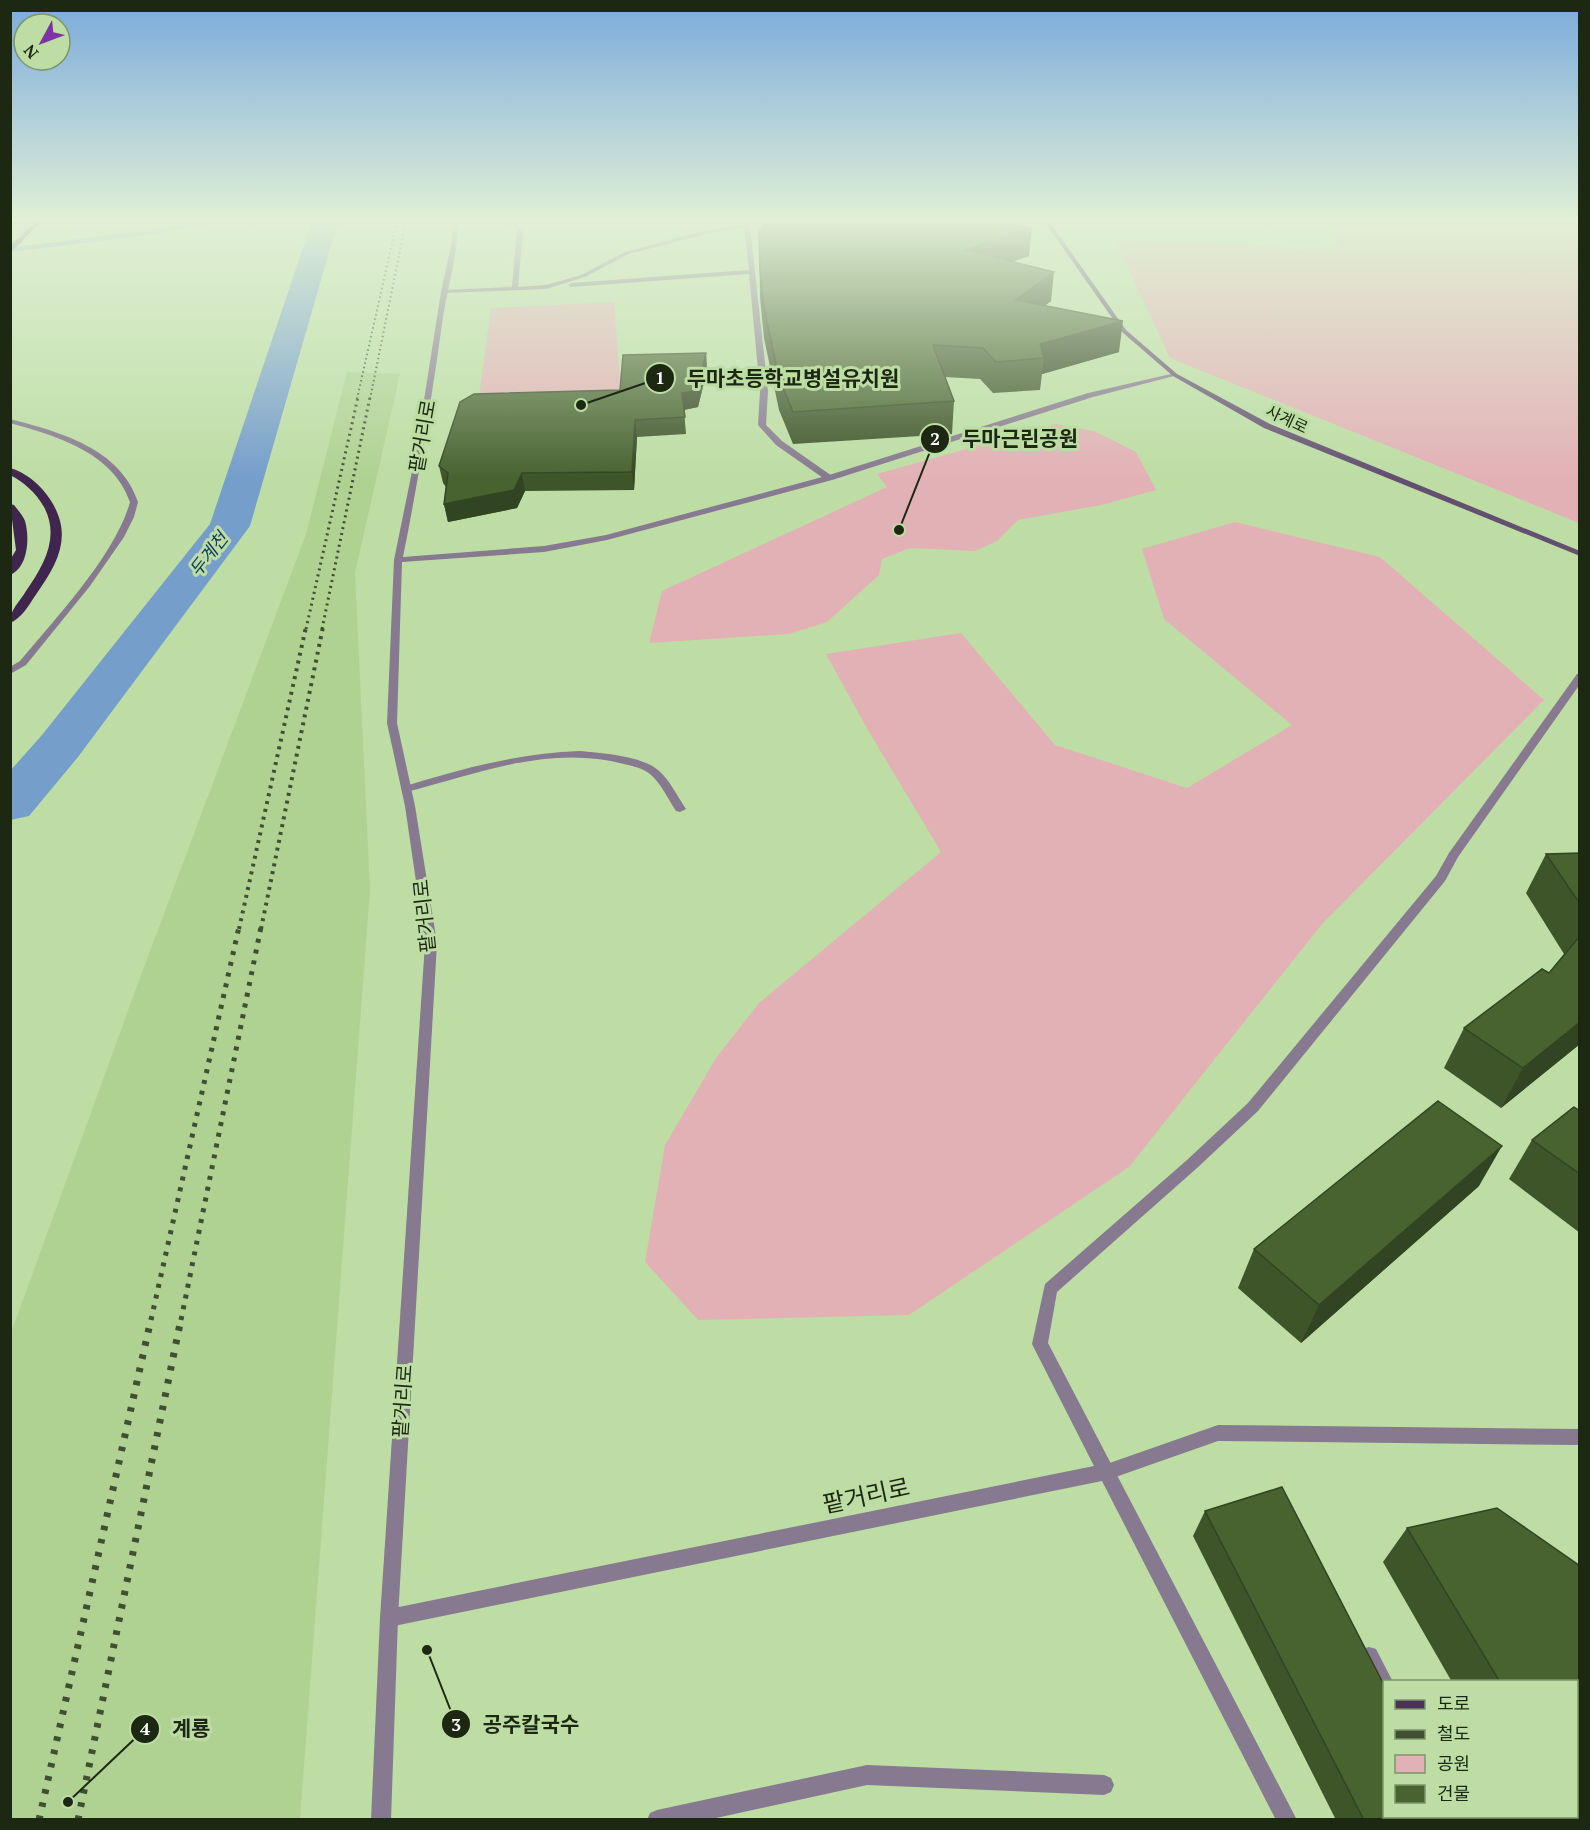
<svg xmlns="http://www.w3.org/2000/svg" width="1590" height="1830" font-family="'PT Serif','Noto Sans KR',serif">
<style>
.built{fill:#afd293}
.green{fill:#e2b1b6}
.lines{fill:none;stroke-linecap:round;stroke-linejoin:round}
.stream{stroke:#759ecb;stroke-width:4.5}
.river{fill:#759ecb;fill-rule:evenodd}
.service{fill:#867990;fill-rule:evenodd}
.minor{fill:#867990;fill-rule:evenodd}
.tertiary{fill:#867990;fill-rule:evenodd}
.secondary{fill:#634f70;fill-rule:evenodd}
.primary{fill:#4a3259;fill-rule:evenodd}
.trunk{fill:#40264f;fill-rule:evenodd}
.rail-far4{stroke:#3f5032;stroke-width:2;stroke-dasharray:1.5 3;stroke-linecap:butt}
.rail-far3{stroke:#3f5032;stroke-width:3;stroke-dasharray:2 4;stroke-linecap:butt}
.rail-far2{stroke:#3f5032;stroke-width:4;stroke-dasharray:3 5;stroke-linecap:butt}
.rail-far1{stroke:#3f5032;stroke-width:5;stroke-dasharray:4 7;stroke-linecap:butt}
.rail{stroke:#3f5032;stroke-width:7;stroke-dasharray:4.5 9;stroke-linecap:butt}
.wall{fill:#3e5429}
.shaded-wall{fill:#324522}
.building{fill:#486230;stroke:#324522;stroke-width:1.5}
.labels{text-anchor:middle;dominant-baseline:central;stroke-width:6;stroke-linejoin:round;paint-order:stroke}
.far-street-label{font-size:16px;fill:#1c2812;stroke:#bddda4}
.far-water-label{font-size:18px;font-style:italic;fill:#0e3b65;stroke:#bddda4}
.street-label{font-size:20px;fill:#1c2812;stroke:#bddda4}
.near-street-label{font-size:24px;fill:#1c2812;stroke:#bddda4}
.leader{fill:none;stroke:#1c2812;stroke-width:2}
.callout-dot{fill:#1c2812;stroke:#bddda4;stroke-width:2}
.mark-label{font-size:18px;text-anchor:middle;font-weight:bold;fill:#fff}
.callout-label{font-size:21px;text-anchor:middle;font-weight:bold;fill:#1c2812;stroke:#bddda4;stroke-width:6;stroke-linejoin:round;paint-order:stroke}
</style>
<rect width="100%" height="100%" fill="#bddda4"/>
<path class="built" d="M347,372L400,374L355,573L370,890L300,1819H11V1333L134,994L306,534Z"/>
<path class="green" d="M1316,221H1579V523L1170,358L1116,242L1223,243L1299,249L1339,247L1331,226Z
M614,302L622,407L477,411L491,308Z
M1056,424L1094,431L1136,452L1156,490L1101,505L1018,520L997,541L975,551L910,548L882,559L879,575L827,622L789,634L649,643L662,591L887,487L877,474Z
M1235,522L1380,557L1544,700L1322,924L1129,1167L909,1315L698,1320L645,1262L665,1145L716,1058L759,1003L941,852L869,732L826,654L961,633L1055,745L1187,788L1292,725L1164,619L1142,549Z"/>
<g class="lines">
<path class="stream" d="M10,250L161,231L206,221"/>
<path class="river" d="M312,221H338L250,526L78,757L29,816L10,820V771L42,735L210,524Z"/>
<path class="service" d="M580,751C601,753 642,756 658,770C670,780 677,796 686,809L680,812L676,811C668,799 661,783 650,774C643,768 632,766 624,764C549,744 477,774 406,792L401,789L402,787C461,769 518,753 580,751Z
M1218,1425L1580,1429V1445L1218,1441L1107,1480L1101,1478L1098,1472L1101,1466Z
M867,1765L1104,1775L1111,1778L1114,1785L1111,1792L1104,1795L867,1785L707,1820H647L650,1813L657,1810Z"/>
<path class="minor" d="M510,221H515L523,231L518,287L546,285L581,275L625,252L706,230L745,225L746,221H752L750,226L768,391L766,425L782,441L832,476V480H826L776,445L758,425L760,391L749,274L571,287L568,285L571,283L749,270L744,228L706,234L629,254L585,277L546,289L442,293L444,290L512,287L517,231Z
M10,419C60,432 120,448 138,502L134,517L124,537L90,586L26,665L10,674V667L20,661C55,619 116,554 130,502C113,452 56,436 10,423Z
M1580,673V684L1458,857L1445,881L1258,1111L1197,1168L1057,1292L1048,1343L1297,1820H1276L1102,1481L389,1627L382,1625L380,1618L382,1611L389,1609L1094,1466L1032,1344L1045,1284L1187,1160L1248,1103L1436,876L1449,853L1577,674Z
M1369,1647L1376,1649L1393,1682H1384V1694L1377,1691L1360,1656L1362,1649Z
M1451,1816H1471L1472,1820H1452Z"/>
<path class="tertiary" d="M452,221H458C458,254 448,285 443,317C432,397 419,477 403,557L544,546L606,535L826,476L1088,393L1175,373L1178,375L1093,397L832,480L607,540L544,552L402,562L397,723L415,806L437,943L398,1618L391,1820H371L380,1618L425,943L405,806L387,723L394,560L415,457L441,292L452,241Z"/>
<path class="secondary" d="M1044,221H1049L1126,330L1177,374L1270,424L1580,551V556L1264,428L1173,376L1122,332Z"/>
<path class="primary" d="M12,221H20L10,229V223Z
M35,221H42L21,242H17V240Z"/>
<path class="trunk" d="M16,239L23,241L10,252V245Z
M10,468C25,472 38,483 47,495C75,533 59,562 35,596C29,605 21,619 10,623C10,609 19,603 26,591C44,565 60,537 44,507C36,493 24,482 10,475Z
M10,504L14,505C18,510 23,516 25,521C30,538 28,568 10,575V560L16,550Z"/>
<path class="rail-far4" d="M357,399L397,221
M370,399L406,221"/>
<path class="rail-far3" d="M306,629L358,397
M322,629L370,397"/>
<path class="rail-far2" d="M239,929L306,627
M261,929L323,627"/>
<path class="rail-far1" d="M151,1320L239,927
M181,1320L261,927"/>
<path class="rail" d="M39,1820L151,1319
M78,1820L181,1319"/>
</g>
<path class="wall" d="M761,221H1006L1029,256L1012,262L1051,301L1044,306L1119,352L1042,374L1040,390L993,393L980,379L945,377L954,401L952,434L793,444L779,410L764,338L760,298L759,229H762Z
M706,353L707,370L698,407L684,410L686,434L637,437L634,490L525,491L517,508L448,522L444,504L446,487L443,483L439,466L620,390Z
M1580,853V1044L1501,1108L1444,1068L1464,1028L1549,973L1564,954L1526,893L1546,854Z
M1580,1111V1233L1509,1179L1532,1140Z
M1479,1186L1301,1343L1238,1288L1254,1249Z
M1205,1511L1454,1820H1336L1193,1536Z
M1407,1528L1580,1566V1820H1533L1531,1816H1576V1682H1452L1383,1562Z"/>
<path class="shaded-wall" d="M1032,228L1029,256L964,278L966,250Z
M1054,272L1051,301L1013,330L1016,300Z
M1123,321L1119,352L1042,374L1044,358L1040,344Z
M706,353L707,370L698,407L683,410L682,393Z
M635,420L637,437L634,490L632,472Z
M522,473L525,491L517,508L448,522L444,504Z
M1580,1022V1044L1501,1108L1523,1068Z
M1502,1146L1479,1186L1301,1343L1319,1305Z"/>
<path class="building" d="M765,221H1006L1032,228L966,250L1054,272L1016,300L1123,321L1040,344L1044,358L996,362L983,348L933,345L954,401L793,412L779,378L764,308L760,270L759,229H766Z
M706,353L697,390L682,393L685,417L635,420L632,472L522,473L514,490L444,504L448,473L439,466L460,402L474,394L620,390L623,355Z
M1580,853V904L1546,854Z
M1580,936V1022L1523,1068L1464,1028L1542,969L1549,973Z
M1438,1101L1502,1146L1319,1305L1254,1249Z
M1574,1107L1580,1111V1174L1532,1140Z
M1282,1487L1384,1685V1816H1453L1454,1820H1364L1205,1511Z
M1497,1508L1580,1566V1812L1576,1807V1682H1500L1407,1528Z"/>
<linearGradient id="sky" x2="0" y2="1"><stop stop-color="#7aabdc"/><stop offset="0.46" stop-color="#e1f0d6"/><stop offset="1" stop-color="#e1f0d6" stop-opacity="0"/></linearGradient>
<rect width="1590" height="478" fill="url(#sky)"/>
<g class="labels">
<g class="far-street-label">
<text transform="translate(1287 419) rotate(25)">사계로</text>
</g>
<g class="far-water-label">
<text transform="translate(208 554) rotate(-52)">두계천</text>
</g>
<g class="street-label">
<text transform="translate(422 436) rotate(-80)">팥거리로</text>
<text transform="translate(424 916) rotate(-96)">팥거리로</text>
<text transform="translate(402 1401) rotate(-86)">팥거리로</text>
</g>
<g class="near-street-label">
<text transform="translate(866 1495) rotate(-12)">팥거리로</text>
</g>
</g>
<path class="leader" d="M581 405L660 378M899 530L935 439M427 1650L456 1724M68 1802L145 1729"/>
<g class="callout-dot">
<circle cx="581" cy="405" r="6"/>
<circle cx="899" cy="530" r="6"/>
<circle cx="427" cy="1650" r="6"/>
<circle cx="68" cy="1802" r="6"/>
<circle cx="660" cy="378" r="15"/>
<circle cx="935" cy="439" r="15"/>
<circle cx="456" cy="1724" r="15"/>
<circle cx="145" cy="1729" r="15"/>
</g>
<g class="mark-label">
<text x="660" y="384">1</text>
<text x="935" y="445">2</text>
<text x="456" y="1731">3</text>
<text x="145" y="1735">4</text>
</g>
<g class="callout-label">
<text x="793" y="386">두마초등학교병설유치원</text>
<text x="1020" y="446">두마근린공원</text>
<text x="531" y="1732">공주칼국수</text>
<text x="191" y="1736">계룡</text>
</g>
<rect width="1590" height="1830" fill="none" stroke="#1c2812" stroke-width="24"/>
<rect x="1383" y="1680" width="195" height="138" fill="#bddda4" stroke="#7d956a" stroke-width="1.5"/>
<rect x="1395" y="1700" width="30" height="9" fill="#4a3259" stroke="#7d956a" stroke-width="1.5"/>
<text x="1437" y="1710" font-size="18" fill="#1c2812">도로</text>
<rect x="1395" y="1730" width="30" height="9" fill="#3f5032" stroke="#7d956a" stroke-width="1.5"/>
<text x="1437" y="1740" font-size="18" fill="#1c2812">철도</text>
<rect x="1395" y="1755" width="30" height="18" fill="#e2b1b6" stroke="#7d956a" stroke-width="1.5"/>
<text x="1437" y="1770" font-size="18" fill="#1c2812">공원</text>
<rect x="1395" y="1785" width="30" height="18" fill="#486230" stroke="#7d956a" stroke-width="1.5"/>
<text x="1437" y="1800" font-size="18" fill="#1c2812">건물</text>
<g transform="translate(42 42) rotate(229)"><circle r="28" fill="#bddda4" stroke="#7d956a" stroke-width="1.5"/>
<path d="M0-4.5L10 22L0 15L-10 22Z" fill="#7e33a5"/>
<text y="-9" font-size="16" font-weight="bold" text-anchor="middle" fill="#1c2812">N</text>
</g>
</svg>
